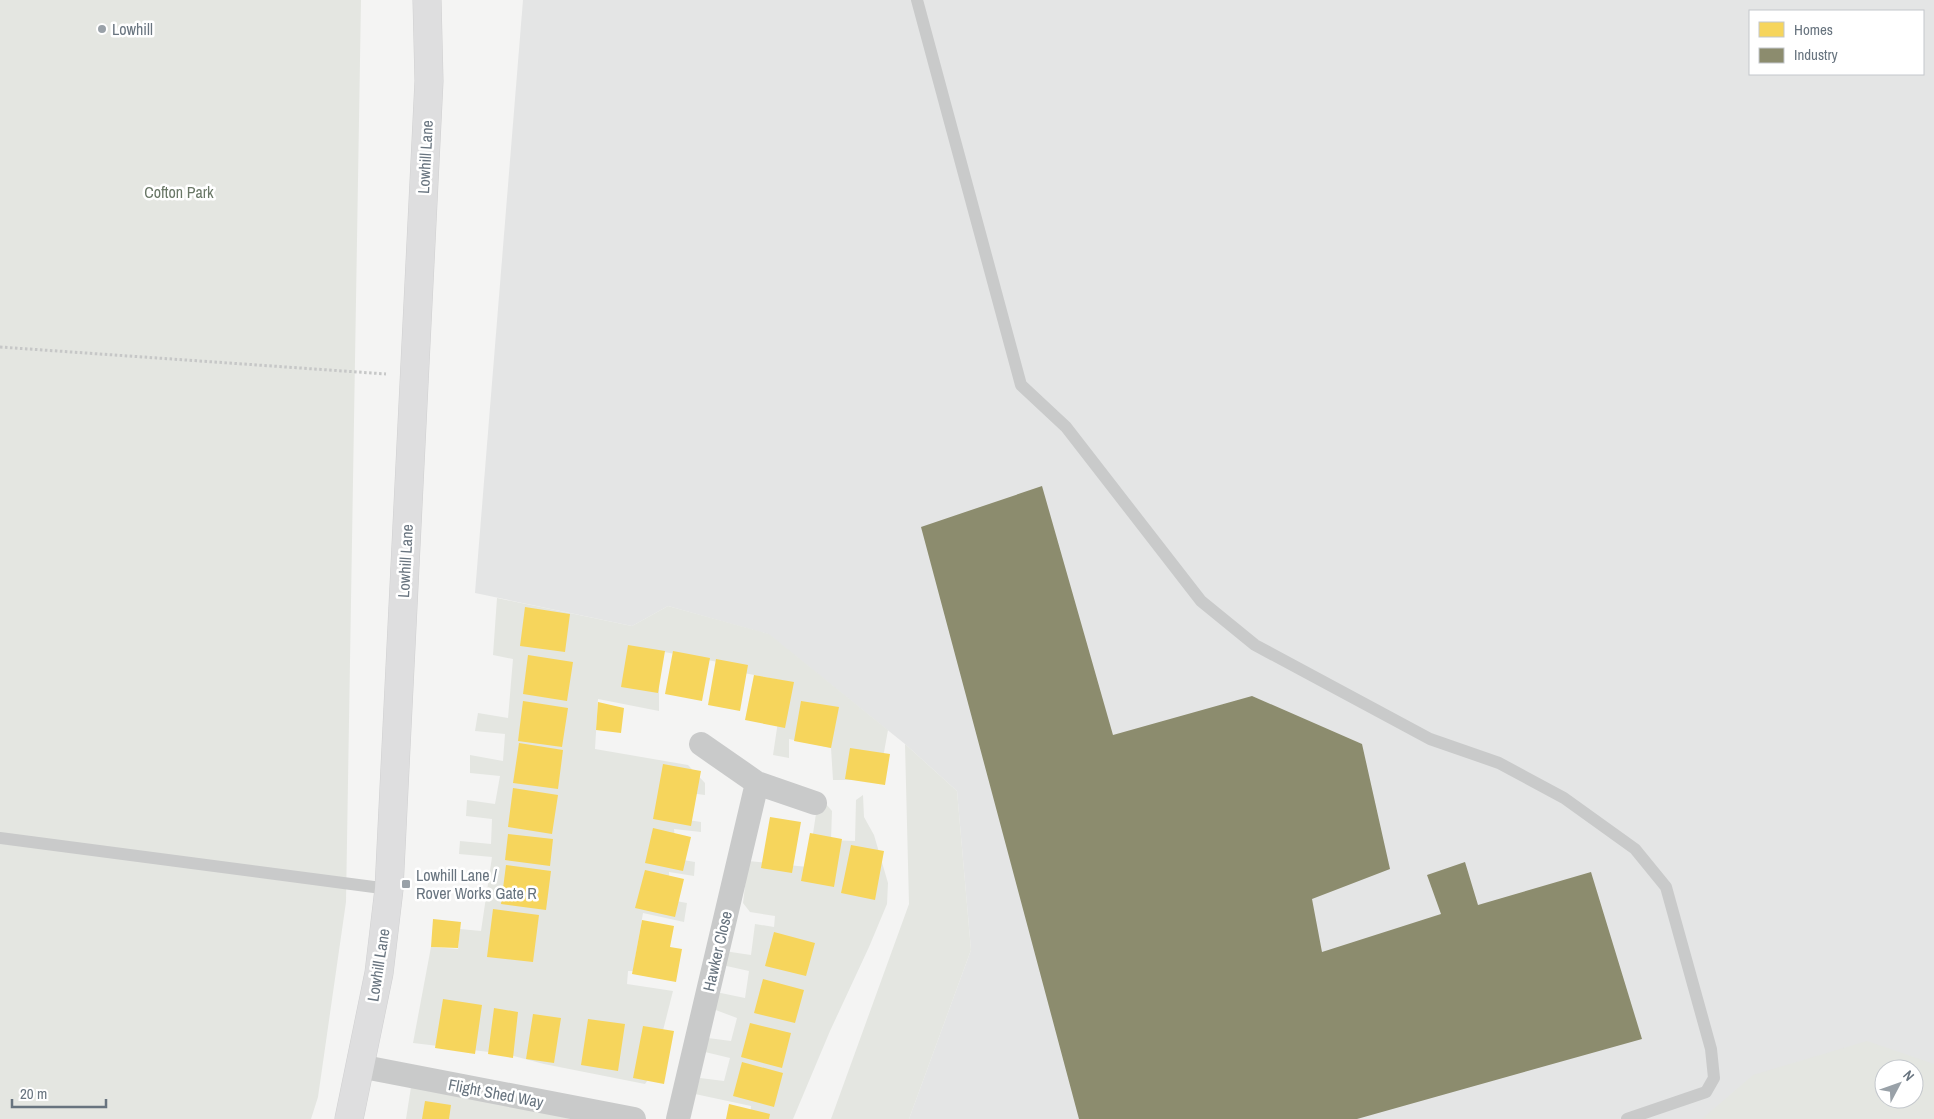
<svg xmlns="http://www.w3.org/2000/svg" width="1934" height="1119" font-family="'Archivo Narrow',sans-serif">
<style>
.built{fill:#e4e5e5;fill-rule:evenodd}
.green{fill:#e4e6e1;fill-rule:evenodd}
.homes{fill:#f6d55c}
.industry{fill:#8c8c6e}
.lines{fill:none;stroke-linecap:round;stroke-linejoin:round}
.secondary-casing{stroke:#d0d0d1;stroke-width:29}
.path{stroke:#c6c7c7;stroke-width:3;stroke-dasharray:2.5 2.5;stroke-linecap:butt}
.lane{stroke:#c9caca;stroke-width:12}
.street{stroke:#c9caca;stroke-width:24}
.secondary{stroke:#dededf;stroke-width:28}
.poi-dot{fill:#99a1a8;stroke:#fff;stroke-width:2}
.labels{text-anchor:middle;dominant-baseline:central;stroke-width:5;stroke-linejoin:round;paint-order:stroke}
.poi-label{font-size:16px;fill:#68747f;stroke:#fff;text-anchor:start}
.street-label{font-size:16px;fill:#68747f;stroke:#fff}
.park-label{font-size:16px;fill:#697766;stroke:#fff}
</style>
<rect width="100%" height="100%" fill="#f4f4f3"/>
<path class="built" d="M523,0H1934V1119H909L971,950L957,791L905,744L768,634L668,606L632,626L475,593ZM1750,11H1923V74H1750ZM1884,1069H1914V1099H1884Z"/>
<path class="green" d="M0,0H361L346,902L318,1097L311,1119H0Z
M497,598L632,626L668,606L769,634L888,730L879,780H833L831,748L789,739V758L773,755L784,681L734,671V665L659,651V711L598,699L595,749L688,765L705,783V795L689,793L688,820L701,822V832L674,829L677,859L695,862L694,876L669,872L670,900L687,903L684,922L643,913L633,971H628L627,984L673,991L652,1074L645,1084L544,1064L506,1054L413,1043L431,947L458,949L460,929L481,931L492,857L459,854L460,841L491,844L492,819L466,816L467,800L495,804L500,776L470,773V755L503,761L505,734L475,731L478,713L508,718L513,659L493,655Z
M905,744L957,791L971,950L909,1119H831L909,904Z
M863,795L864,817L874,835L888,883L887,904L869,947L830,1031L793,1119H750L751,1106L695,1094L700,1078L724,1081L730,1058L705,1052L708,1038L731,1041L737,1018L713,1009L716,992L745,998L749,971L722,965L724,951L751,955L755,924L774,927L775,916L750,912L743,903L748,861L808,867L817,807L825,803L832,811L831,840L855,841L856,800Z
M1867,1041L1934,1064V1119H1702L1753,1075ZM1884,1069H1914V1099H1884Z
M411,1087L575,1119H406Z"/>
<path class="homes" d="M525,607L570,614L565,652L520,646Z
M628,645L665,651L658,693L621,687Z
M673,651L710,658L702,701L665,694Z
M528,655L573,662L567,701L523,694Z
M716,659L748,665L740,711L708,705Z
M754,675L794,682L785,728L745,720Z
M523,701L568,708L562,747L518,741Z
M801,701L839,707L831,748L794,741Z
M598,702L624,708L621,733L596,730Z
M519,743L563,750L558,789L513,783Z
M850,748L890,754L885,785L845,779Z
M663,764L701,771L691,826L653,819Z
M513,788L558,795L552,834L508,827Z
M770,817L801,822L792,873L761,868Z
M653,828L691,837L683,871L645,863Z
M810,833L842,839L834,887L801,881Z
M508,834L553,839L550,866L505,860Z
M851,845L884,851L875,900L841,893Z
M506,865L551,871L546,910L501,904Z
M645,870L684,879L675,917L635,908Z
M493,909L539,915L533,962L487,957Z
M433,919L461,922L458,948L431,947Z
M642,920L674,926L670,947L682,949L676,982L632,974Z
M774,932L815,943L806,976L765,966Z
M763,979L804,990L795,1023L754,1013Z
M443,999L482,1005L475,1054L435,1048Z
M494,1008L518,1012L513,1058L488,1054Z
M533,1014L561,1018L554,1063L526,1059Z
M588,1019L625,1024L618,1071L581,1065Z
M750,1023L791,1033L782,1068L741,1057Z
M643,1026L674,1031L664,1084L633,1078Z
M742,1062L783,1073L774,1107L733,1096Z
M425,1101L451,1105L449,1119H422Z
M729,1104L770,1114L769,1119H726Z"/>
<path class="industry" d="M1042,486L1113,735L1252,696L1362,744L1390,869L1312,899L1322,952L1441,914L1427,875L1465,862L1478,905L1591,872L1642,1039L1357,1119H1079L921,527Z"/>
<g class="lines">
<defs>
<path id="secondary" d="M349,1119L379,973L389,889L429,81L427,0"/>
</defs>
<use href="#secondary" class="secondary-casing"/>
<path class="path" d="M0,347L386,374"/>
<path class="lane" d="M917,0L1021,385L1066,427L1201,601L1255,645L1430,739L1499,763L1564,798L1635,849L1666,887L1711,1049L1714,1078L1706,1092L1627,1119
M0,838L389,889"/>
<path class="street" d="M701,744L757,783L815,803
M359,1066L634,1119
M678,1119L757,783"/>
<use href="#secondary" class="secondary"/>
</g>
<g class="poi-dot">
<circle cx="102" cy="29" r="5"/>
<rect x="401" y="879" width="10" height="10" rx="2.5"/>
</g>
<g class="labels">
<g class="poi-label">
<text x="112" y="29">Lowhill</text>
<text x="416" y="875">Lowhill Lane /<tspan x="416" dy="18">Rover Works Gate R</tspan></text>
</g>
<g class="street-label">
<text transform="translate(425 157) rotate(-87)">Lowhill Lane</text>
<text transform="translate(405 561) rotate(-87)">Lowhill Lane</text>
<text transform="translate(717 951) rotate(-77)">Hawker Close</text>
<text transform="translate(378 965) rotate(-81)">Lowhill Lane</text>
<text transform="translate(496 1093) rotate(11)">Flight Shed Way</text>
</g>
<g class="park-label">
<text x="179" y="192">Cofton Park</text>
</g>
</g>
<rect x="1749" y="10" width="175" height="65" fill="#ffffff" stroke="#c3c7cc"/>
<rect x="1759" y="22" width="25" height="15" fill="#f6d55c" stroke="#c3c7cc"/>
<text x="1794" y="35" font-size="15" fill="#68747f">Homes</text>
<rect x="1759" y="48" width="25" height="15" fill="#8c8c6e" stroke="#c3c7cc"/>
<text x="1794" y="60" font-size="15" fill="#68747f">Industry</text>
<g transform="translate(1899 1084) rotate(49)"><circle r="24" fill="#ffffff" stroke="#c3c7cc"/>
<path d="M0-4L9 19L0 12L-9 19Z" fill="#99a1a8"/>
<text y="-8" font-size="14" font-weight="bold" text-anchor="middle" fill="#68747f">N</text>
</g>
<path d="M12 1099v8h94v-8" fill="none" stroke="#68747f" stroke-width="2.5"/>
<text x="20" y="1099" font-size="15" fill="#68747f" stroke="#ffffff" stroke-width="4" paint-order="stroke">20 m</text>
</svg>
